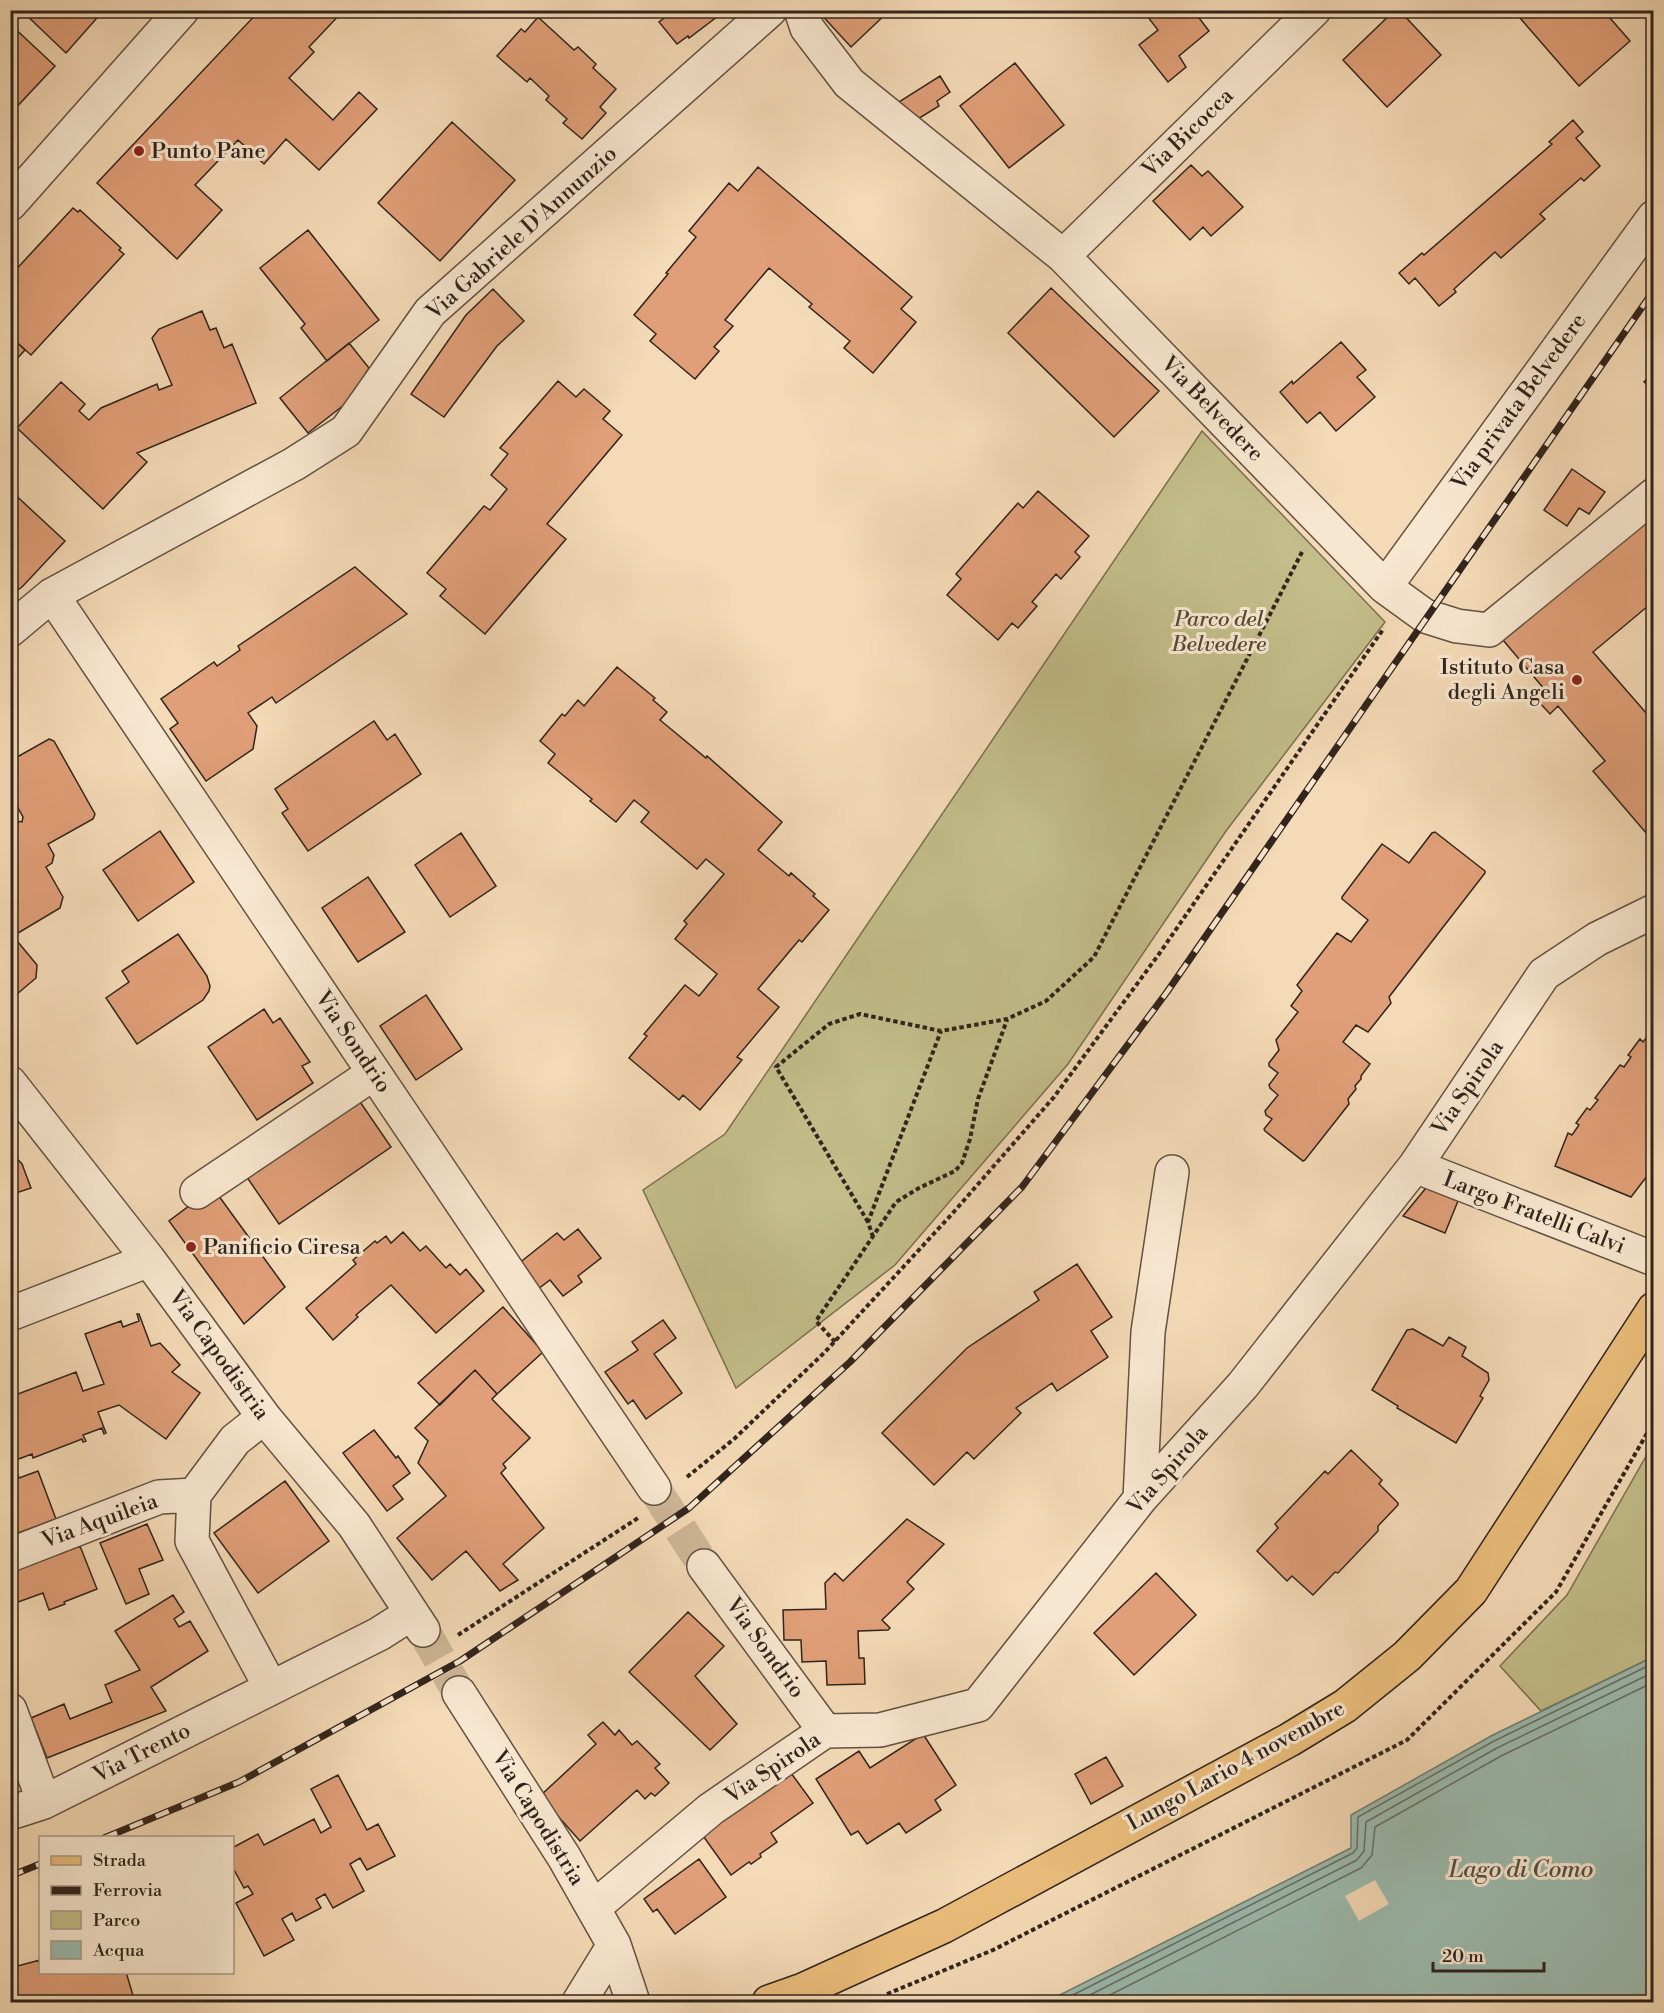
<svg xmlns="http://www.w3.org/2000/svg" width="1664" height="2013" font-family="'Libre Bodoni',serif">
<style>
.green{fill:#c2bd89;stroke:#797052;stroke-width:1.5}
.water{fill:#9cbbaf;stroke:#717f74;stroke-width:1.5}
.pier{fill:#f4dab6}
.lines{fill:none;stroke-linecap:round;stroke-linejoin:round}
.shore{stroke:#667066;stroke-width:1.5}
.building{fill:#e09f78;stroke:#30241c;stroke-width:1.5}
.minor-tunnel{stroke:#cdb697;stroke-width:33;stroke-dasharray:33 16;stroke-linecap:butt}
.minor-casing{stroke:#615242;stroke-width:36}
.major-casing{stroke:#30241c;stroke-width:36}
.path{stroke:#30241c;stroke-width:4;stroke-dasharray:4.5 3;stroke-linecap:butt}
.minor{stroke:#f8e7d0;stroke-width:33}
.major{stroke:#eabd7b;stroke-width:33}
.rail-casing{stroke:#30241c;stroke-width:7}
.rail{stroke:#f8e7d0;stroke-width:4.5;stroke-dasharray:14;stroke-linecap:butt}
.poi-dot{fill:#8f2418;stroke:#f8e7d0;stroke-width:2}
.labels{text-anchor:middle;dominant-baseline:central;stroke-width:6;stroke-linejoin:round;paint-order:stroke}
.street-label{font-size:22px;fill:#30241c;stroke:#f8e7d0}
.poi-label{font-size:22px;fill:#30241c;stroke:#f8e7d0;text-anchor:start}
.park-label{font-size:22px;font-style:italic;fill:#544a37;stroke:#f8e7d0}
.water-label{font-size:24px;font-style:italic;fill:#505148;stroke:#f8e7d0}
</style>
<rect width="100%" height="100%" fill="#f4dab6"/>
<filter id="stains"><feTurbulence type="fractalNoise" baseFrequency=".00333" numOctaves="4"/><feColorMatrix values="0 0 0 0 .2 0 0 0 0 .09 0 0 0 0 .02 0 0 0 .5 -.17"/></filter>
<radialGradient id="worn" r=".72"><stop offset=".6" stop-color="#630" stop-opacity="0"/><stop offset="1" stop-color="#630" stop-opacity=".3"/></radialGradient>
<path class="green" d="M1202,431L1385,622L1226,831L1068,1064L895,1265L736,1388L643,1190L725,1134Z
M1653,1444V1657L1541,1711L1500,1666L1567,1595Z"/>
<path class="water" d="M1653,1657V2002H1046L1351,1848V1815L1491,1736Z"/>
<path class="pier" d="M1375,1880L1389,1904L1359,1921L1345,1896Z"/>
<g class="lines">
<path class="shore" d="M1059,2002L1353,1853L1357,1848L1358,1817L1494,1741L1654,1663
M1076,2002L1357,1860L1364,1851L1366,1822L1497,1748L1654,1672
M1096,2002L1361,1868L1372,1855L1375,1827L1501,1756L1654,1682"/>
</g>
<path class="building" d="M21,10H104L66,53Z
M260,10H344L309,47L314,52L289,78L333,120L359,92L377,109L319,170L286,139L264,164L238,140L195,185L222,210L177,259L97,183Z
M668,10H726L689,38L688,36L677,44L659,22L671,13Z
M817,10H890L851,47Z
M1146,10H1193L1209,31L1179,56L1186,67L1168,82L1139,45L1158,30L1144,12Z
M1395,10H1399L1441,55L1387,107L1343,60Z
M1513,10H1603L1630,41L1579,86Z
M538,17L574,50L578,47L596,64L593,68L616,89L600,107L606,113L582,139L563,123L567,119L546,100L549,96L530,78L527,82L497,56L521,29L525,32Z
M10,24L55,66L10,114Z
M1015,63L1064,125L1009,168L960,106Z
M940,76L950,92L937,101L939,106L913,122L894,105Z
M1573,120L1583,132L1576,138L1600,166L1584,181L1581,178L1540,214L1545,219L1501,258L1495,252L1454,289L1456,292L1439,306L1415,278L1409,284L1399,273L1422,253L1424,255L1552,144L1549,142Z
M452,122L515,180L440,261L378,203Z
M1191,165L1202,176L1208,171L1243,207L1211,236L1203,227L1190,240L1153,201Z
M758,167L912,297L901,309L916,322L873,373L844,348L850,341L809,307L812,304L769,268L725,320L733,326L714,347L719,351L695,379L650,341L656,334L634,315L668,274L666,273L696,237L689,231L729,183L738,191Z
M73,208L78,212L80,210L121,248L119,250L124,254L31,355L10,336V276Z
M308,230L379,320L327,361L301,328L305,324L260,268Z
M1051,288L1159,391L1114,437L1008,333Z
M493,289L524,321L497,346L444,417L411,394L466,315Z
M202,311L210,330L216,328L224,348L232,344L256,403L137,453L147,462L103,509L17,428L61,382L85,404L79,411L89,420L101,408L157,384L159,390L172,385L152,338L159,329Z
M10,336L25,350L10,366Z
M1341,342L1366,370L1357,377L1375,397L1336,431L1320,412L1307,423L1280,392L1292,381L1293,384Z
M349,343L369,368L349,401L308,433L280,398Z
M1654,371V390L1644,382Z
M558,381L576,397L584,389L610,411L603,419L622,435L547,524L566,539L485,634L440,596L446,589L427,573L484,506L490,510L507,489L491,475L508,454L500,448Z
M1572,469L1605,492L1589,514L1579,508L1567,526L1544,510Z
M10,490L65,541L23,586L10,596Z
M1038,491L1089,536L1075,552L1080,557L1061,579L1056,574L1032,602L1037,606L1018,628L1012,623L998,640L947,595L961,579L956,574L982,544L1018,503L1023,508Z
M1654,512V601L1593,652L1654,722L1653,841L1593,771L1605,761L1558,706L1550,714L1538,701L1545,694L1543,692L1545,690L1503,640Z
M355,567L407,614L276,703L272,697L248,713L257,726L253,749L206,781L170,729L178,723L161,699L214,662L217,666L240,650L238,646Z
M617,667L655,698L653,700L667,712L660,720L706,758L707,756L782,822L758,850L789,876L791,873L815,894L813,896L829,910L802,942L799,940L758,989L779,1007L737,1057L742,1060L700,1110L683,1095L679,1100L629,1058L647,1036L644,1034L685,985L699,996L717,974L675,939L687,924L684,921L724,874L706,859L697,869L641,822L649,812L634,800L616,822L590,801L592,799L548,763L555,754L540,741L562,714L565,716L578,700L584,706Z
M374,721L387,740L395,734L421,774L308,851L282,813L288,809L275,789Z
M49,739L54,741L95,814L93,819L48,844L54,855L52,863L46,867L63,897L60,908L13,936L37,965L36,978L10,1000V820L22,822L23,817L10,794V761Z
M160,831L194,882L138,921L103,870Z
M1435,832L1485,871V873L1389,997L1391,1003L1368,1032L1356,1025L1343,1042L1370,1064L1361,1076V1079L1355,1086L1356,1089L1348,1099L1349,1104L1305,1160L1303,1161L1265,1131L1264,1129L1272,1119L1266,1115L1265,1111L1278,1095L1270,1088L1269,1085L1278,1073L1269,1066V1063L1279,1050L1276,1040L1298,1012L1291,1006L1302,991L1297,985L1337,933L1351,942L1368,920L1342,899V897L1382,844L1409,863L1432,833Z
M461,833L496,886L450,917L415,865Z
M368,877L405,932L358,962L322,908Z
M178,934L207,976L210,986L209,991L203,1000L137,1044L106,998L129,982L122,971Z
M426,995L462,1049L416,1080L380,1026Z
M264,1009L273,1023L280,1018L310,1062L302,1066L313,1083L257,1120L208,1047Z
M1654,1023V1167L1631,1197L1555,1166L1568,1133L1572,1135L1579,1125L1576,1123L1587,1108L1590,1110L1598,1100L1595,1098L1620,1065L1624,1067L1631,1057L1628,1055L1640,1039L1643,1042L1651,1032L1648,1030Z
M354,1093L391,1147L279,1224L242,1170Z
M10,1151L22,1164L31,1188L10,1195Z
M213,1188L285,1287L244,1324L169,1221Z
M1426,1188L1458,1201L1445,1233L1403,1216Z
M578,1229L601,1258L578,1276L582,1282L563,1296L550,1280L538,1289L518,1264L557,1233L564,1240Z
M403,1232L420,1251L426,1246L446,1268L450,1264L460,1275L466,1269L484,1291L436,1333L391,1285L356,1315L358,1317L333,1340L306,1308L356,1264L353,1260L375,1241L377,1243L386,1236L391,1243Z
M1077,1264L1112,1317L1091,1331L1108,1357L1057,1391L1052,1383L1016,1408L1021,1413L974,1459L967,1452L934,1485L882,1433L967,1348L1039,1300L1034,1292Z
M503,1307L543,1352L497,1394L475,1370L440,1405L418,1383Z
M137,1314H139L151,1346L160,1343L180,1365L172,1372L200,1393L166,1439L119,1405L98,1412L106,1433L104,1434L102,1428L83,1435L86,1441L83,1442L82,1439L33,1458L32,1454L13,1461L19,1478L38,1471L56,1519L10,1536V1397L76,1372L83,1391L104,1384L85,1334L121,1321L123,1327L139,1321Z
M663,1320L676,1338L654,1354L682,1393L646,1419L633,1400L628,1404L605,1372L638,1350L632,1342Z
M1413,1329L1443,1346L1449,1337L1466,1347L1462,1356L1488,1373L1489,1380L1480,1396L1483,1398L1456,1443L1397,1408L1398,1406L1372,1390L1407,1330Z
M475,1370L497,1394L492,1399L530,1438L503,1464L506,1468L501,1473L544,1528L503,1564L518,1580L500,1591L466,1551L432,1580L397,1538L446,1496L418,1463L428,1441L415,1428Z
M374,1430L396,1458L398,1456L410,1473L393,1486L403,1499L387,1511L343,1453Z
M1351,1450L1382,1480L1379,1484L1398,1503V1505L1378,1526V1531L1338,1573L1335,1572L1313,1595L1292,1576L1287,1581L1257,1551L1278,1528L1275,1524L1325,1471L1328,1474Z
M285,1481L329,1541L258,1593L214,1533Z
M907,1519L944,1544L907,1582L914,1589L882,1620L890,1628L888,1630L858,1631L859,1658H864L865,1684L827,1685L826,1661L802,1662L801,1640H784L783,1610L826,1609L825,1583L835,1573L843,1581Z
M147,1524L163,1560L139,1569L149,1594L126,1604L100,1543Z
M80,1546L97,1589L64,1602L65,1604L49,1610L43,1593L10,1605V1565L56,1548L59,1554Z
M1156,1573L1196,1615L1134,1675L1094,1633Z
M173,1595L184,1612L174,1619L179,1627L190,1621L208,1651L151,1687L166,1711L47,1758L31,1718L64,1704L70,1719L112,1702L105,1685L140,1670L115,1631Z
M688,1612L724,1646L695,1676L737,1724L710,1750L629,1672Z
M603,1722L615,1735L619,1730L632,1745L637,1741L660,1764L655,1768L669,1783L655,1796L651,1793L645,1799L637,1790L580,1841L540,1796L596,1744L588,1735Z
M923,1734L956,1785L935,1800L941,1810L906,1833L899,1823L867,1844L858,1831L851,1835L816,1779L859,1751L870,1768Z
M10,1743L21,1771L10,1775Z
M1106,1757L1123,1786L1091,1804L1075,1774Z
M791,1773L813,1803L771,1833L777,1842L760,1854L761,1857L751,1864L749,1862L731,1875L701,1833Z
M338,1775L367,1830L378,1824L395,1856L367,1870L360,1858L350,1864L364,1891L333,1908L325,1894L316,1899L321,1908L296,1921L292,1913L282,1919L294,1940L264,1956L236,1903L253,1894L248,1886L244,1888L232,1866V1848L258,1834L264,1845L314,1819L321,1833L331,1827L311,1789Z
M699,1859L726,1897L675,1934L657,1909L653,1912L644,1899Z
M40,1960V1972H113V1974L126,1972L135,2002H102L101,2000L93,2002H10V1968Z"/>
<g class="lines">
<path class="minor-tunnel" d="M654,1488L704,1566
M423,1630L459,1693"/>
<defs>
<path id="minor" d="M801,10L807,28L849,83L1063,256L1385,587L1425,616L1457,626L1489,630L1654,495
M10,204L182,10
M1063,256L1314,10
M1385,587L1654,217
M52,595L654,1488
M10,630L52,595L294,464L346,431L430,312L770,10
M10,1083L149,1260L264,1417L354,1525L423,1630
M1415,1166L1654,1259
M197,1192L374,1073
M10,1314L149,1260
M194,1495L192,1541L271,1688
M1140,1499L1148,1332L1172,1172
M10,1555L159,1497L194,1495L235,1440L264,1417
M704,1566L825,1731
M459,1693L564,1857L614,1945L633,2002
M10,1710L44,1802
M10,1813L44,1802L379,1634L412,1613
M593,1908L711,1809L825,1731L880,1730L978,1705L1140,1499L1243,1385L1415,1166L1544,974L1597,939L1654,911
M579,2002L614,1945"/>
<path id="major" d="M769,2002L803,1990L944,1926L1289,1740L1345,1706L1407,1656L1471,1591L1654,1309"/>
</defs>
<use href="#minor" class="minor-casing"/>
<use href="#major" class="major-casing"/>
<path class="path" d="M868,1222L776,1067L829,1024L860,1014L941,1031L1007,1019L1046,1001L1094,957L1302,552
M873,1237L868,1222L941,1031
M835,1342L816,1321L896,1202L919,1188L955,1171L962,1163L970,1139L978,1099L1007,1020
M687,1477L734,1439L824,1353L952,1214L1054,1097L1159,954L1384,628
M458,1635L638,1518
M887,1994L993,1950L1407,1740L1556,1592L1654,1421"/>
<use href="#minor" class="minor"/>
<use href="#major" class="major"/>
<defs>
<path id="rail" d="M104,1838L239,1782L460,1661L689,1508L850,1362L1022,1187L1167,992L1654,290
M10,1876L40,1864"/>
</defs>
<use href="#rail" class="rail-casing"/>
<use href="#rail" class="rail"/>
</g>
<g class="poi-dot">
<circle cx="139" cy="151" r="6"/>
<circle cx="1577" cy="680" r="6"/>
<circle cx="191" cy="1247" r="6"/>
</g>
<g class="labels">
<g class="street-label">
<text transform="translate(1188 133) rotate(-44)">Via Bicocca</text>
<text transform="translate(522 233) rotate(-42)">Via Gabriele D'Annunzio</text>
<text transform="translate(1519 402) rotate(-54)">Via privata Belvedere</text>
<text transform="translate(1212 409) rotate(46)">Via Belvedere</text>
<text transform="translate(353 1042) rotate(56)">Via Sondrio</text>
<text transform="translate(1468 1088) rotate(-56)">Via Spirola</text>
<text transform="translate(1534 1213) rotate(21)">Largo Fratelli Calvi</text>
<text transform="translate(219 1355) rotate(54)">Via Capodistria</text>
<text transform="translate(1168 1470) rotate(-49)">Via Spirola</text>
<text transform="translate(100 1521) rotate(-20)">Via Aquileia</text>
<text transform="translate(765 1648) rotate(54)">Via Sondrio</text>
<text transform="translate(142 1753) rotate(-27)">Via Trento</text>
<text transform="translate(1236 1766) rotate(-29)">Lungo Lario 4 novembre</text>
<text transform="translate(773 1768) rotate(-34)">Via Spirola</text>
<text transform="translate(538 1818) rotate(58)">Via Capodistria</text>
</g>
<g class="poi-label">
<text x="151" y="151">Punto Pane</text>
<text x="1565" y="667" text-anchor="end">Istituto Casa<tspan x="1565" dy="25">degli Angeli</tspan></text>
<text x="203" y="1247">Panificio Ciresa</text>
</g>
<g class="park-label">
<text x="1219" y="619">Parco del<tspan x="1219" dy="25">Belvedere</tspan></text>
</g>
<g class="water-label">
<text x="1521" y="1870">Lago di Como</text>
</g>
</g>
<rect width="1664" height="2013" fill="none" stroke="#f4dab6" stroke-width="36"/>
<rect x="12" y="12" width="1640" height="1989" fill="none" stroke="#30241c" stroke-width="3"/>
<rect x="18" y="18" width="1628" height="1977" fill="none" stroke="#30241c" stroke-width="1.5"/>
<rect x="39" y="1836" width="195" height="138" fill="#f8e7d0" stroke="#a89988" stroke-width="1.5"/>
<rect x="51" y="1856" width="30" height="9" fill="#eabd7b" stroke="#a89988" stroke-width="1.5"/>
<text x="93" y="1866" font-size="18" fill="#30241c">Strada</text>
<rect x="51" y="1886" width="30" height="9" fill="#30241c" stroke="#a89988" stroke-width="1.5"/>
<text x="93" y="1896" font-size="18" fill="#30241c">Ferrovia</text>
<rect x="51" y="1911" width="30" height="18" fill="#c2bd89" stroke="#a89988" stroke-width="1.5"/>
<text x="93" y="1926" font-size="18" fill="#30241c">Parco</text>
<rect x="51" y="1941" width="30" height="18" fill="#9cbbaf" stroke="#a89988" stroke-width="1.5"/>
<text x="93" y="1956" font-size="18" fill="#30241c">Acqua</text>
<path d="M1433 1962v9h111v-9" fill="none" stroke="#30241c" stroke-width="3"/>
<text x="1442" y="1962" font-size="18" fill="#30241c" stroke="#f8e7d0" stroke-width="4.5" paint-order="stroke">20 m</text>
<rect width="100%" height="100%" filter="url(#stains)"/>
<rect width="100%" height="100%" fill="url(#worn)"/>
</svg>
